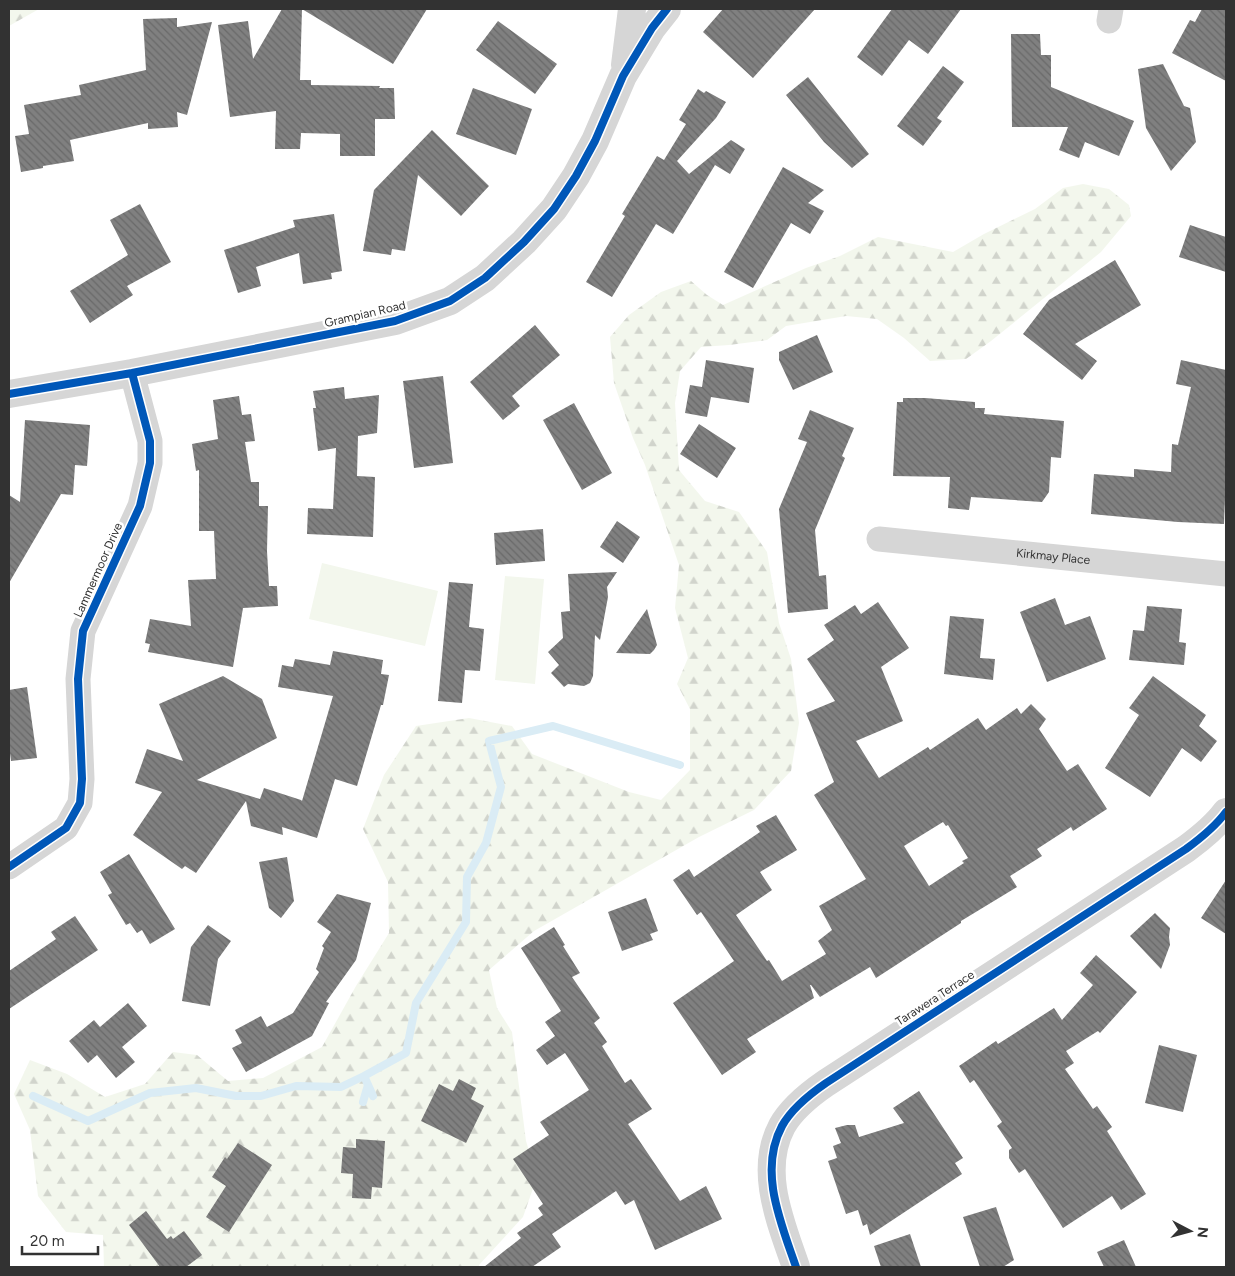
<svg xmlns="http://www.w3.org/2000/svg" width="1235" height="1276" font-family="Figtree,sans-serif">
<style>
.forest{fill:url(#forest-firs)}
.garden{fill:#f3f7ed}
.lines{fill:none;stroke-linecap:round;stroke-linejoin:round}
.stream{stroke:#daecf5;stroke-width:8}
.building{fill:url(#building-back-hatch);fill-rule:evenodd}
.minor{stroke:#d6d6d6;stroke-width:25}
.tertiary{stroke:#d6d6d6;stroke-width:28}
.cycleway-casing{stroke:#fff;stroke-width:11}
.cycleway{stroke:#0057b8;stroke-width:8}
.labels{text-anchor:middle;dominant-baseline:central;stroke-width:5;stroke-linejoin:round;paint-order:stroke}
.street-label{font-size:12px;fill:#323232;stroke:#fff}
</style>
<defs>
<pattern id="forest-firs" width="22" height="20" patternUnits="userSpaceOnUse" patternTransform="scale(1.25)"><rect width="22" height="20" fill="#f3f7ed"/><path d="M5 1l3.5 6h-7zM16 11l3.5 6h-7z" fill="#d1d4cc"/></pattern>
<pattern id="building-back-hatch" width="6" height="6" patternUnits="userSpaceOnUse" patternTransform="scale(1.25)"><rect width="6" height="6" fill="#808080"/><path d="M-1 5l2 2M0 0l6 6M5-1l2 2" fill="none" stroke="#696969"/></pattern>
</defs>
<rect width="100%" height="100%" fill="#fff"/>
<path class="forest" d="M9,9H39L9,26Z
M1083,184L1109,189L1129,205L1131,216L1101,252L991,341L966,359L930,361L904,338L877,319L846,316L786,326L767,340L729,345L701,347L680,371L675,403L679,470L705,501L739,512L767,552L779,623L791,659L799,723L791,771L754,810L699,837L534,931L489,970L497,1008L512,1032L526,1141L537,1177L523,1217L479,1265V1267H104L103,1235L66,1232L38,1196L30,1130L14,1094L30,1060L67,1074L105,1097L145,1084L173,1052L197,1055L228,1081L263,1078L322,1047L356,986L389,933L388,882L363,829L384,775L416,726L469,718L512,726L532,754L629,792L661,800L690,770V709L677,684L688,658L675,608L679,565L645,465L633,438L614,383L610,337L629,315L661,292L691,281L707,295L723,305L806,268L840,256L878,237L953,252L984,234L1035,209L1063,188Z"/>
<path class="garden" d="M322,563L438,591L425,646L309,619Z
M505,576L544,579L535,684L495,680Z"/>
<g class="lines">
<path class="stream" d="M33,1096L88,1121L150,1093L196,1088L236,1096H261L296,1086L341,1087L364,1076
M373,1096L364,1076L406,1053L416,1003L466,922L467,877L486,843L501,787L489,741L553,726L680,765
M363,1102L368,1085"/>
</g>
<path class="building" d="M282,9H427L393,64L302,9L300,80H311V85L380,86L379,88H394L395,119H375V156H340V134L301,133L300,149H275L276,111L230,117L218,25L248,21L253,59Z
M723,9H815L753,78L703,32Z
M892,9H961L928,54L909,40L882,76L857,57Z
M1202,9H1226V81L1172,53L1190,20L1195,22Z
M177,18V27L212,22L187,115L177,112L178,127L148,129V123L70,140L74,161L43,166V168L21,172L15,136L29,134L24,105L81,95L79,85L146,70L143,19Z
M498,21L557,64L535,94L476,50Z
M1011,34H1040L1041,55H1051V87L1134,121L1119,156L1085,142L1079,158L1059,150L1068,127H1012Z
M1163,64L1184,106L1190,108L1196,142L1171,171L1146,128L1138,69Z
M943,66L964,82L937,118L942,121L923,146L897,126Z
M808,77L869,154L852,168L824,142L786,95Z
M473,88L532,109L516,155L456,134Z
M698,89L704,93L706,91L726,102L716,118L677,161L689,174L731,140L745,149L730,174L715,165L673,234L656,224L612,297L586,282L625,216L622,214L657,156L664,160L686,124L679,120Z
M432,130L489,186L461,216L418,175L405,251L392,249L391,255L363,251L374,190Z
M783,167L824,190L808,203L824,211L810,234L791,223L753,288L724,272Z
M140,204L171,262L127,286L133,295L90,323L70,291L128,255L110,220Z
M334,214L342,271L331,273L332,279L303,284L299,253L256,267L261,286L238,293L224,250L295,227L293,220Z
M1190,225L1226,237V272L1179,257Z
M1115,260L1141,305L1075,344L1097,361L1082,380L1023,334L1049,300Z
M535,325L560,355L512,396L520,406L503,420L470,382Z
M817,335L833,372L793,390L779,360V352Z
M706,360L754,368L749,403L711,397L707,417L685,413L690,385L702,387Z
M1181,360L1226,370V476L1224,524L1178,522L1091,514L1094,474L1134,477V469L1171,472L1172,444L1178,445L1191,387L1176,384Z
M443,376L453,463L414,468L403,381Z
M344,387L345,399L379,395L377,433L358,436L357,476L375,477L373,537L307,534L308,508L333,509L336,448L318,451L313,408H316L313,391Z
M239,396L242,415L251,414L255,441L245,442L251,482H259V506H268L267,551L269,586H277L278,606L243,608L233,667L148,652L150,644L145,643L150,619L191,626L188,580L216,579L214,531H199V470L196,471L192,444L218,439L213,400Z
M903,398H925L975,402V408H985L984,414L1064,421L1061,458L1051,457L1049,492L1042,502L971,497L969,510L948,508L950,477L893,476L897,402H903Z
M574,403L612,473L582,490L543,420Z
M810,410L854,428L842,456L845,458L815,530L819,576L826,575L828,609L788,613L779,509L807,442L798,439Z
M25,420L90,425L87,466L75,465L73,495L61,494L9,583V495L20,502Z
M699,424L736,448L717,478L680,454Z
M617,521L640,537L623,563L600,547Z
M543,529L545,561L496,565L494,533Z
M617,572L607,587L608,597L600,640L595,635L593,676L590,683L584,686L568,684L564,687L551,673L559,665L548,652L563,638L561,612L570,611L568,574Z
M449,582L473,584L469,627L484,629L480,671L465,670L462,703L438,701Z
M1055,598L1065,625L1090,616L1106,659L1047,682L1020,612Z
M878,602L909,648L881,667L903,721L856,741L879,778L928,747L930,750L978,718L986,730L1017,708L1021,714L1031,704L1046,719L1039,729L1067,771L1078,764L1107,809L1073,831L1071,827L1037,849L1042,856L1010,876L1017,887L961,921V923L876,978L870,967L820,997L811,985H810L814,998L747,1039L756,1052L722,1075L673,1003L734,961L701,912L697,915L673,880L689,869L694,877L760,832L756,826L776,815L797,850L760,872L772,890L736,915L767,961L769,960L782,981L826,954L818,941L832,930L819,906L866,879L814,795L834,782L806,713L835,701L807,659L834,640L824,625L855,605L861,614ZM943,822L946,826L948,825L968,858L962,861L964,863L929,886L904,846Z
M1147,606L1182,609L1179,642L1186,643L1184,665L1129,660L1133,630L1144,631Z
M647,609L657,645L654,650L650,654L616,653Z
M950,616L984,619L980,658L995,659L993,680L944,674Z
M333,651L383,660L381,674L389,675L383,705H381L357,786L335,779L317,838L282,827L283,835L251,826L246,801L196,873L185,866L182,869L133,835L162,792L135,783L147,749L183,761L159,704L223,676L262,699L277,738L197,780L260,799L264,788L301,800L302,801L333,696L278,687L282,665L293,667L295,659L330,665Z
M1153,676L1206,715L1199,726L1217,741L1201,762L1182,748L1150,797L1105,768L1139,715L1129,708Z
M27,687L37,758L11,761L9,746V690Z
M129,854L175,929L150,944L142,930L137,933L130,923L126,925L108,895L112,893L100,872Z
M287,857L294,901L281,918L269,908L259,862Z
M1226,880V934L1201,918Z
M337,894L371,903L356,960L326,1002L329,1003L312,1036L246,1072L232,1048L242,1043L235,1030L261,1016L267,1027L293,1013L319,972L316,969L324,948L322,946L331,932L317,922Z
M646,898L658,931L650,934L653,940L622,951L608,912Z
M1155,913L1170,928L1169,937L1170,945L1161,969L1130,936Z
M75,916L98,950L9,1009V971L56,939L51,932Z
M208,925L231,941L218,959L210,1006L182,1001L191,947Z
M554,927L565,945L563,946L580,973L572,977L600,1018L594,1023L607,1042L602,1046L625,1083L631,1079L652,1109L628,1124L680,1201L706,1186L722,1219L655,1250L634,1200L625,1205L616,1191L552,1234L561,1247L532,1267H484L521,1238L517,1233L543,1215L538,1208L543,1204L513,1159L549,1135L540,1122L589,1090L565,1053L547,1065L536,1050L555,1036L545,1022L561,1011L521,948Z
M1096,955L1137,992L1100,1033L1098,1031L1066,1051L1074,1063L1065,1069L1093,1109L1097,1106L1112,1127L1107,1131L1146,1194L1121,1210L1112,1196L1063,1228L1025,1169L1019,1173L1009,1158V1150L1012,1148L997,1126L1002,1122L974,1080L970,1083L959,1066L996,1041L998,1044L1054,1008L1062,1020L1093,985L1080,973Z
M128,1003L147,1026L122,1047L135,1062L116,1078L97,1055L88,1063L69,1041L94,1020L100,1027Z
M1159,1045L1197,1055L1183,1112L1145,1103Z
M459,1079L476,1088L471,1099L484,1106L466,1143L421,1121L439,1084L453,1091Z
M919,1091L963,1158L955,1163L962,1174L870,1235L867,1224L863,1226L858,1210L846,1214L828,1161L837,1158L833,1146L841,1143L835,1128L847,1125H855L859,1137L904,1123L893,1108Z
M356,1139L385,1141L382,1188L372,1187L371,1199L352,1198L353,1174L341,1173L343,1147L356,1148Z
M238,1143L272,1165L229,1232L206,1217L226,1186L212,1177L225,1157L227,1159Z
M996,1207L1014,1260L1003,1267H980L963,1217Z
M146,1211L167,1239L171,1236L173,1239L184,1231L202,1255L186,1267H160L129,1225Z
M910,1234L921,1267H881L874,1246Z
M1124,1240L1136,1267H1104L1097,1252Z"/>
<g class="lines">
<g class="minor">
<path d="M1109,21L1111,9"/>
<path id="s1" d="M879,539L1226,574"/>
<path d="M9,867L66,828L80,803L82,779L78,679L83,631L140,506L150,463V441L132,373"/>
</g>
<path class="tertiary" d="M625,65L632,9
M9,394L132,373L395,321L450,301L485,278L524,242L554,209L576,176L595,141L623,76L652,28L667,9
M796,1267C781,1223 758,1171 782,1126C792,1108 810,1094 826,1083L1186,849C1201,838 1215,827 1226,812"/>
<defs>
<path id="cycleway" d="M9,394L132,373L395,321L450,301L485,278L524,242L554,209L576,176L595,141L623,76L652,28L667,9
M9,867L66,828L80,803L82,779L78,679L83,631L140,506L150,463V441L132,373
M796,1267C781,1223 758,1171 782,1126C792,1108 810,1094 826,1083L1186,849C1201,838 1215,827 1226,812"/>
</defs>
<use href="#cycleway" class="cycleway-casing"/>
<use href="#cycleway" class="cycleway"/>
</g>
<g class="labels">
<g class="street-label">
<text transform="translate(365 314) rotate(-13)">Grampian Road</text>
<text stroke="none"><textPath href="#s1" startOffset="175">Kirkmay Place</textPath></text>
<text transform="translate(98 570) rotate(-66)">Lammermoor Drive</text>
<text transform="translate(935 998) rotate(-33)">Tarawera Terrace</text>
</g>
</g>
<rect width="1235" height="1276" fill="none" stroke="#323232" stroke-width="20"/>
<g transform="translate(1190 1231) rotate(96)" stroke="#ffffff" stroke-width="4" paint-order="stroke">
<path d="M0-4L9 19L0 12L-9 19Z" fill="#323232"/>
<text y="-8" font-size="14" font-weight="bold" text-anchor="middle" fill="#323232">N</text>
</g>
<path d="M22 1246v8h76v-8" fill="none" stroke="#323232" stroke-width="2.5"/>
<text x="30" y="1246" font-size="15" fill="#323232" stroke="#ffffff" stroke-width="4" paint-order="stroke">20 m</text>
</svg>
